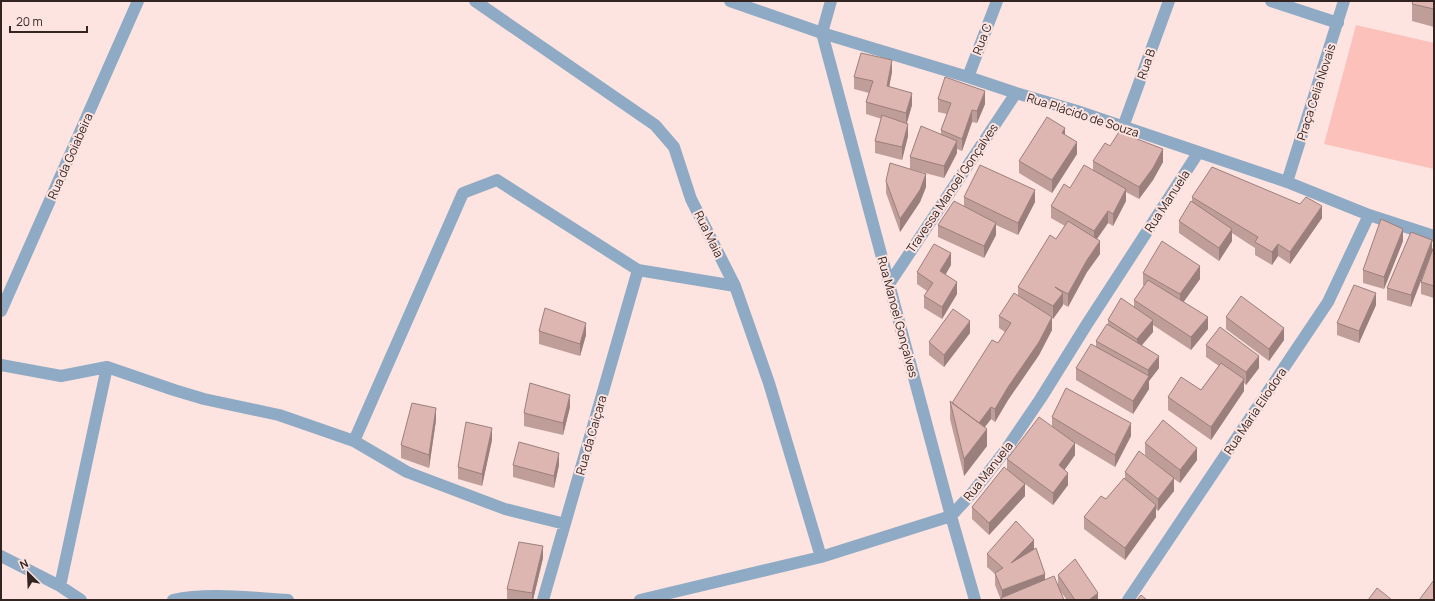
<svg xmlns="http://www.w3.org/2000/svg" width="1435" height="601" font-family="Manrope,sans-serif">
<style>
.green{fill:#fcc1ba}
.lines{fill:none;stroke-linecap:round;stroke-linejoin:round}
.street{stroke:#8faac4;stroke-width:12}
.wall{fill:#bf9d98}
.shaded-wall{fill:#9b7f7c}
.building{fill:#deb6b1;stroke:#9b7f7c}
.labels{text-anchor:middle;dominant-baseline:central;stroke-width:4;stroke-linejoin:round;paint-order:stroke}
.street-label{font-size:12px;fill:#332422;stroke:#fde4e0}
</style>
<rect width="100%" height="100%" fill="#fde4e0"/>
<path class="green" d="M1356,25L1434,43V169L1324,144Z"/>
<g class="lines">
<path class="street" d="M475,1L655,125L674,147L691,199L735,286L769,383L821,557
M730,1L822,33L968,77L1016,93L1077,111L1287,182L1369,215L1434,236
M831,1L822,33L951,516L975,600
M1271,1L1338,23
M968,77L997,1
M1123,127L1169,1
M1287,182L1344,1
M889,284L1016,93
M1,311L138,1
M1,365L61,376L107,367L174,390L204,399L279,415L354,441L407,472L505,509L565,524
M354,441L463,193L497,180L638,270L735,286
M1,556L60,586L81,600
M60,586L107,367
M173,600C208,592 252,598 288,600
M543,600L638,270
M640,600L821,557L951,516L973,492L1005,451L1041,398L1087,324L1198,153
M1128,600L1328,302L1369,215"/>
</g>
<path class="wall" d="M1434,1V27L1412,21V4Z
M892,72L889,86L912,105L907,123L908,136L902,160L875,153V141L882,119L866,114V102L869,93L854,89V77Z
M938,99L985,104L977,123L972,122L962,151L957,149V153L944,178L910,169V157L941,134V130L947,114L938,112Z
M1110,146L1163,162L1153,180L1139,199L1126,192V201L1113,226L1108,223L1097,239L1100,254L1087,272L1068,307L1063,304V305L1053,319L1052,318V330L1039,355L1008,400L995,422L991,419L985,427L987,446L964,476L950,419V401L952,403L998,343L1005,332L999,328V316L1018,296V287L1056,239L1065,226L1051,218V206L1070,188L1093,170V161Z
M1077,154L1052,193L1019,173V161Z
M886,181L926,187L920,202L900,232L886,193Z
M964,197L1035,202L1018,235L996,225V235L984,258L938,237V225L964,206Z
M1192,197L1322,218L1290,264L1278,256L1272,265L1255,255V248L1232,233V241L1219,261L1179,233V221L1192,203Z
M1411,232V307L1387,300V288Z
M1403,241L1384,289L1363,283V270Z
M1434,246V298L1421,294V282Z
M951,265L946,274L957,294L942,319L924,308V296L927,291L917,284V272Z
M1143,273L1200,279L1183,302L1208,329L1191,350L1153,325V332L1141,346L1159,368L1149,381V389L1133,414L1076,380V368L1096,347V341L1108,325V320L1134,307V300L1144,286L1143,285Z
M1376,305L1359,343L1337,335V323Z
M1226,317L1284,340L1269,361L1226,329Z
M539,331L586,335L580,356L539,344Z
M970,333L944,367L929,355V342Z
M1206,345L1259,368L1246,385L1244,383V391L1211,440L1168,410V397L1201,390L1219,366L1206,357Z
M570,407L563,435L524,426V413Z
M1052,417L1131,436L1115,467L1075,443V455L1064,470L1068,485L1053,505L1025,484V496L989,535L972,519V507L1007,469V459L1052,426Z
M436,420L429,468L401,458V445Z
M492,440L482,486L458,479V467Z
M1145,443L1197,460L1180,483L1174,479V491L1158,511L1156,509V517L1125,560L1084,529V517L1106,499L1125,478V472L1168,474L1145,455Z
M513,465H559L554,488L513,477Z
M1034,550L1045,580L1058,585V575L1098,600H1067L1060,591L1064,600H1001L995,585V574L987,567V554Z
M543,558L533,600H507V589Z"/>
<path class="shaded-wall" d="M892,60V72L887,98V86Z
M985,91V104L977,123V111Z
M912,93V105L906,125V113Z
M972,110V122L962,151V139Z
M908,124V136L902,160V147Z
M1065,128V141L1062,133Z
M957,141V153L944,178V166Z
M1077,142V154L1052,193V180Z
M1163,149V162L1153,180L1139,199V187Z
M926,174V187L920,202L900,232V219Z
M1126,189V201L1113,226V214Z
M1035,190V202L1018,235V223Z
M1322,206V218L1290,264V252Z
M1108,211V223L1094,243V231Z
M996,223V235L984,258V246Z
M1232,229V241L1219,261V248Z
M1403,229V241L1384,289V277Z
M1432,240V252L1411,307V295Z
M1100,241V254L1087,272L1068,307V294L1087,260Z
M1278,244V256L1272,265V252Z
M951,253V265L940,283V271Z
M1200,266V279L1180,307V294Z
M957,282V294L942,319V307Z
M1063,293V305L1053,319V306Z
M1376,293V305L1359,343V331Z
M1052,317V330L1039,355L1008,400L995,422V409L1008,387Z
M1208,317V329L1191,350V337Z
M1153,320V332L1137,351V339Z
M970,321V333L944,367V355Z
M586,323V335L580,356V344Z
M1284,328V340L1269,361V349Z
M1159,356V368L1149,381V389L1133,414V401L1148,378V370Z
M1259,356V368L1246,385V372Z
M1244,379V391L1211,440V427Z
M570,395V407L563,435V423Z
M991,407V419L976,438V426Z
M436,408V420L429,468V455Z
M1131,423V436L1115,467V455Z
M492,428V440L482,486V474Z
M987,429V446L964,476V459Z
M1075,443V455L1059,478V465Z
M1197,448V460L1180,483V470Z
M559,453V465L554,488V476Z
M1068,473V485L1053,505V493Z
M1174,478V491L1158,511V499Z
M1025,484V496L989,535V523Z
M1156,505V517L1125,560V548Z
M1034,540V552L1011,563Z
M543,546V558L533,600H532V593Z
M1045,574V587L1002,600V590Z
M1098,593V600H1089Z"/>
<path class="building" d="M1413,1H1434V9L1412,4Z
M861,53L892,60L887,86L912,93L906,113L866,102L873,81L854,77Z
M945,77L985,91L977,111L972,110L962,139L941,130L951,103L938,99Z
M882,115L908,124L902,147L875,141Z
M1047,117L1065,128L1062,133L1077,142L1052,180L1019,161Z
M921,126L957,141L944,166L910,157Z
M1119,132L1163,149L1153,168L1139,187L1093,161L1105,143L1110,146Z
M890,163L926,174L920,190L900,219L886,181Z
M980,165L1035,190L1018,223L964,197Z
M1084,165L1126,189L1113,214L1108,211L1094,231L1051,206L1064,184L1070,188Z
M1212,167L1300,204L1306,197L1322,206L1290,252L1278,244L1272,252L1255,242L1258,237L1192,197Z
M954,201L996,223L984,246L938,225Z
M1191,201L1232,229L1219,248L1179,221Z
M1381,219L1403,229L1384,277L1363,270Z
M1068,221L1100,241L1087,260L1068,294L1055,287L1063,293L1053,306L1018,287L1050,235L1056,239Z
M1411,232L1432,240L1411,295L1387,288Z
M1162,241L1200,266L1180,294L1143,273Z
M934,244L951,253L940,271L957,282L942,307L924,296L933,283L917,272Z
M1434,246V286L1421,282Z
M1148,280L1208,317L1191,337L1134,300Z
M1354,285L1376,293L1359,331L1337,323Z
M1014,293L1052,317L1039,342L1008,387L995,409L991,407L979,423L952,403L992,340L998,343L1011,323L999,316Z
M1241,296L1284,328L1269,349L1226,317Z
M1121,298L1153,320L1137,339L1108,320Z
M545,308L586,323L580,344L539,331Z
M953,309L970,321L944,355L929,342Z
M1107,324L1159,356L1148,370L1096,341Z
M1220,327L1259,356L1246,372L1206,345Z
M1091,344L1149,376L1133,401L1076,368Z
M1221,363L1244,379L1211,427L1168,397L1181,377L1201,390Z
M530,383L570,395L563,423L524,413Z
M1066,388L1131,423L1115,455L1052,417Z
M950,401L987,429L964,459Z
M412,403L436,408L429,455L401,445Z
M1039,417L1075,443L1059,465L1068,473L1053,493L1007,459Z
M1163,420L1197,448L1180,470L1145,443Z
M466,422L492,428L482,474L458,467Z
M519,442L559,453L554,476L513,465Z
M1139,451L1174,478L1158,499L1125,472Z
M1004,467L1025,484L989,523L972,507Z
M1124,478L1156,505L1125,548L1084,517L1101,496L1106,499Z
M1016,521L1034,540L1011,563L1036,548L1045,574L1002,590L995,573L1003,568L987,554Z
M519,542L543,546L532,593L507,589Z
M1075,559L1098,593L1089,600H1075L1058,575Z
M1054,576L1064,600H1001V598Z
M1434,580V600H1419Z
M1377,588L1392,600H1368Z
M1141,595L1147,600H1137Z"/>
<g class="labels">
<g class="street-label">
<text transform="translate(982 39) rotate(-69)">Rua C</text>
<text transform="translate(1146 64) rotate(-70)">Rua B</text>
<text transform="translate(1316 92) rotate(-72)">Praça Celia Novais</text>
<text transform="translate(1083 115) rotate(18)">Rua Plácido de Souza</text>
<text transform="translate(70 156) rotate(-66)">Rua da Goiabeira</text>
<text transform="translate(952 188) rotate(-56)">Travessa Manoel Gonçalves</text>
<text transform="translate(1167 201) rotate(-57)">Rua Manuela</text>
<text transform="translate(709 234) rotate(64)">Rua Maia</text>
<text transform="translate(898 317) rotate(75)">Rua Manoel Gonçalves</text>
<text transform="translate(1255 411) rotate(-56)">Rua Maria Eliodora</text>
<text transform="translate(591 435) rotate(-74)">Rua da Caiçara</text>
<text transform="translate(988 471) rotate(-52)">Rua Manuela</text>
</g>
</g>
<rect width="1435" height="601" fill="none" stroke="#332422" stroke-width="4"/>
<g transform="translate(28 573) rotate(336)" stroke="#fde4e0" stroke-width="3" paint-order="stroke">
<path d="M0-3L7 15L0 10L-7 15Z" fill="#332422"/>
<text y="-6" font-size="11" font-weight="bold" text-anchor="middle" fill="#332422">N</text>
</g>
<path d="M10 26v6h77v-6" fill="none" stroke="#332422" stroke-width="2"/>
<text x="16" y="26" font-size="12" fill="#332422" stroke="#fde4e0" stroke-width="3" paint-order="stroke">20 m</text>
</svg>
